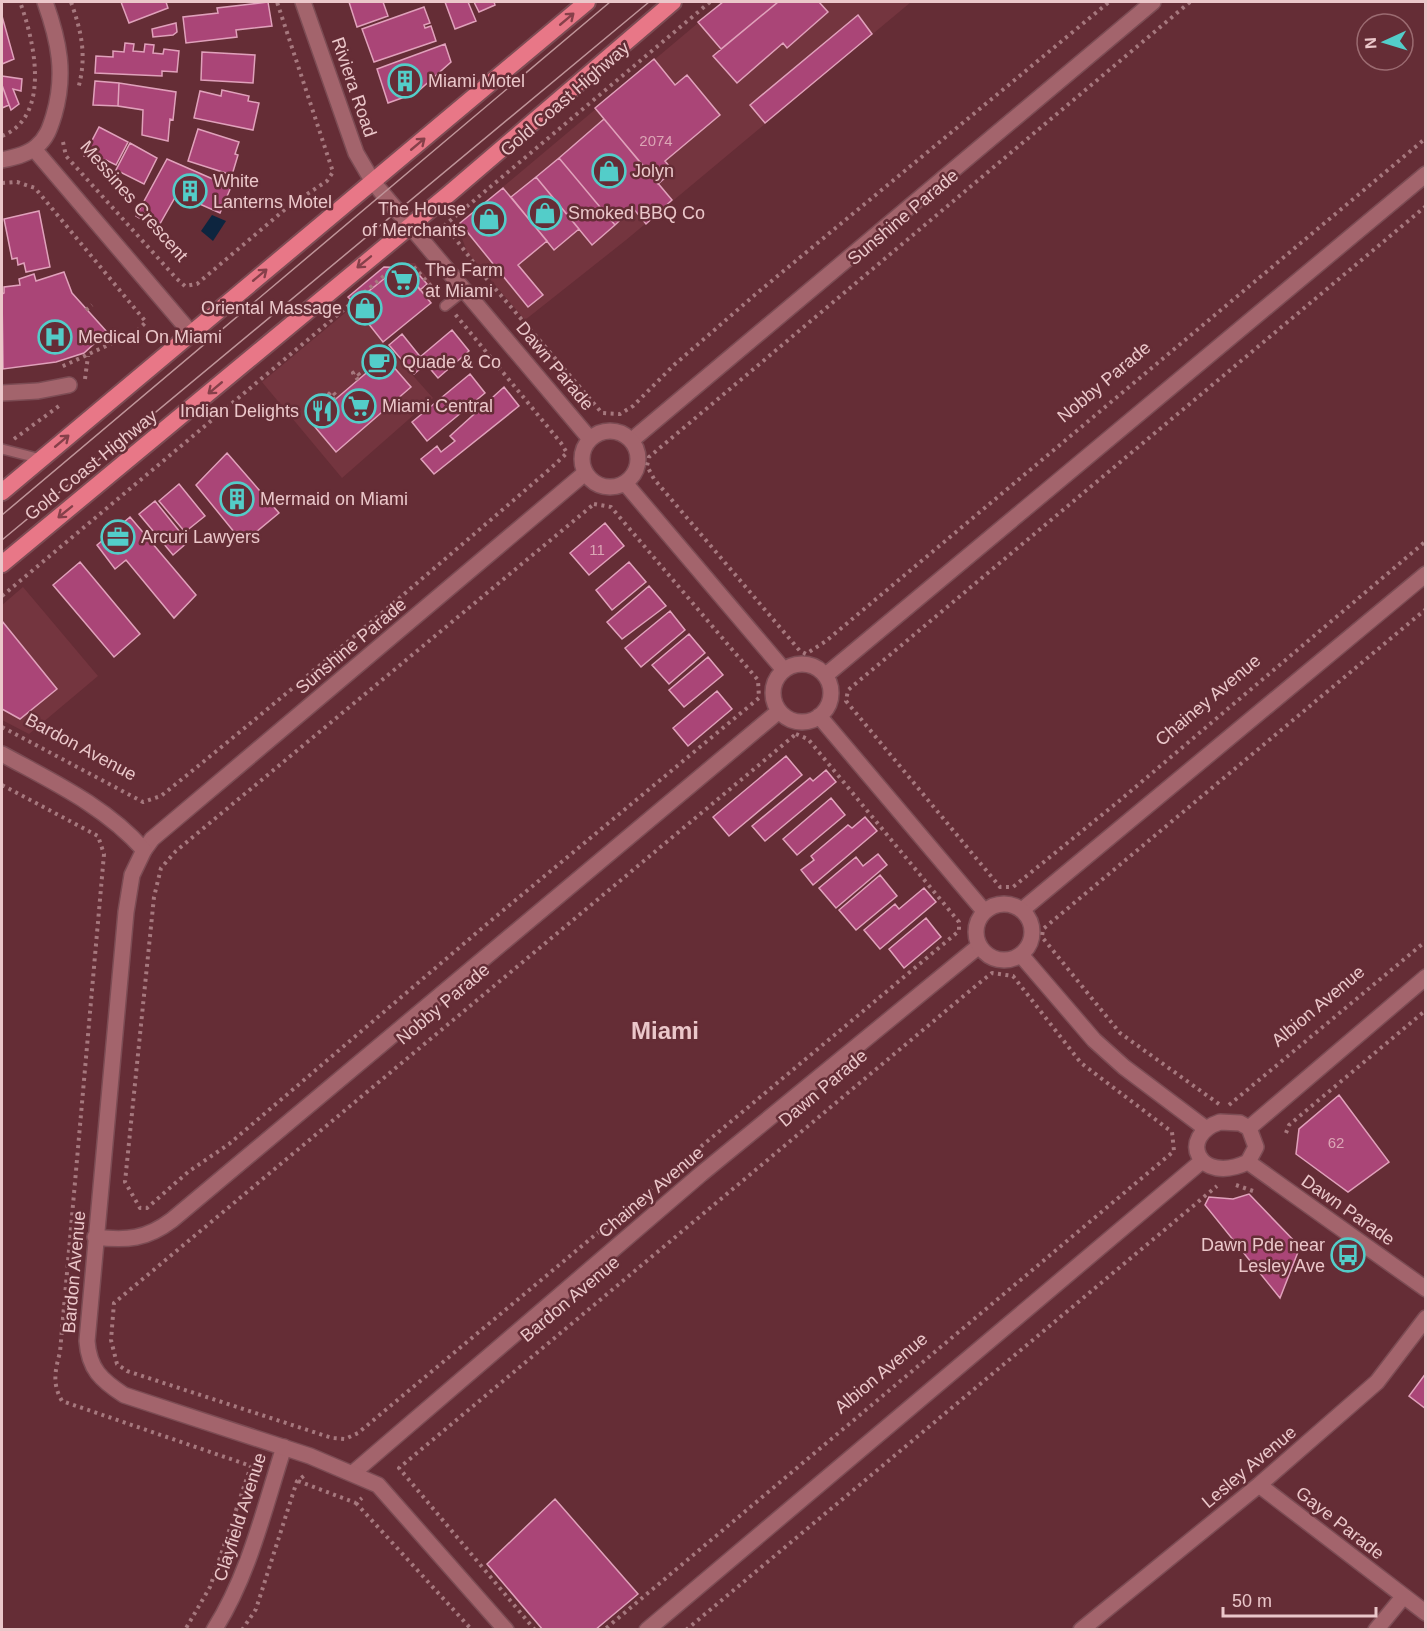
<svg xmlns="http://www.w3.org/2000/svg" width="1427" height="1631" font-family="Helvetica,sans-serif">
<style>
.built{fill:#74353f}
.water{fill:#0d253f}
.building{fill:#aa4577;stroke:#e0a1bb;stroke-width:1.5}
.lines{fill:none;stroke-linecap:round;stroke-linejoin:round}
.service-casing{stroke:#7c4c54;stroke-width:12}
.minor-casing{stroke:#7c4c54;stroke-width:18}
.tertiary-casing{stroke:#7c4c54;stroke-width:18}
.trunk-casing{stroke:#7c4c54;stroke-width:20}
.path{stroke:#a6787e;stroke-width:4;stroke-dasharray:3 4.5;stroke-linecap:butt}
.service{stroke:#a3646c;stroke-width:9}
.minor{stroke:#a3646c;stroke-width:15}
.tertiary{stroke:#a3646c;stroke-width:15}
.trunk{stroke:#e87787;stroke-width:16}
.tram{stroke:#bf9499;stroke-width:1.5}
.oneway{stroke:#86404a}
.labels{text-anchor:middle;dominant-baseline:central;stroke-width:5;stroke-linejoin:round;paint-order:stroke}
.number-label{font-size:15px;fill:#dba6b5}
.poi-label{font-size:18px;fill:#ebc7ca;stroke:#652d36;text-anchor:start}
.street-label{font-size:18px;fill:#ebc7ca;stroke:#652d36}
.district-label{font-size:24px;font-weight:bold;fill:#ebc7ca;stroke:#652d36}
</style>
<rect width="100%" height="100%" fill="#652d36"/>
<path class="built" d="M723,2H911L626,240L525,320L467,252L458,227L460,223Z
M405,263H415L440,293L383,342L433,398L342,478L262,382Z
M23,587L98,676L29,734L2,720V605Z"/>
<path class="water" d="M212,215L226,221L213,241L201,231Z"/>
<path class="building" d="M121,2H166L168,8L129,23Z
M268,2L272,26L236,30L237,37L186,43L183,17L218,13L217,8Z
M349,2H383L388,16L357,27Z
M445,2H468L476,21L455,29Z
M474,2H494L495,5L479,12Z
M723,2H778L721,49L698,22Z
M778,2H819L828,12L787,48L783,43L737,83L713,56Z
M424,7L430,23L424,25L425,28L431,26L436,41L374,62L362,29Z
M858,15L872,34L765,123L750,105Z
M2,16L14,59L2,64Z
M176,23L177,32L173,35L153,37L152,29Z
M125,43L134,44L133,51L144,52L145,44L154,45L153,53L163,54L164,49L179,51L177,72L162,71V76L95,73L96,56L113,57V51L124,52Z
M445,44L451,62L416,93L388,103L377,69Z
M202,52L255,55L253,83L201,80Z
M654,59L675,85L687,75L720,115L665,161L673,171L658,184L595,108Z
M2,76L22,79L21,91L13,89L19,104L11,110L2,85Z
M95,81L119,83L118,106L93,105Z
M119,83L176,92L173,120L170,119L168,141L142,135L143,110L118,106Z
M2,85L9,105L2,108Z
M222,90L249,96L248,101L259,103L253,130L194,118L200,91L221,96Z
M604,119L672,200L646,224L633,208L615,225L559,158Z
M99,127L128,142L116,165L106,160L104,165L84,156Z
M198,129L239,142L235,154L238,155L232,175L188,161Z
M130,143L157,158L144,184L116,170Z
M559,158L615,225L592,245L536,177Z
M167,159L231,187L220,213L177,194L157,229L136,216Z
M536,177L579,229L554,250L511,197Z
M503,188L547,241L518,265L543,295L528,307L460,223Z
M39,211L50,267L26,272L24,263L18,265L17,258L12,259L4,219Z
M384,267L413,268L427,284L420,290L406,272L395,270L354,303L348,297Z
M395,270L406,272L431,303L383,342L353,304Z
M64,272L72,293L107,332L84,353L56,362L3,369L2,294L4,293V287L20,285L19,279L34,274L36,281Z
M452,330L469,351L438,378L420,357Z
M402,334L426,364L414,374L389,345Z
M385,357L411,387L336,452L310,421Z
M470,374L485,393L427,441L412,422Z
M504,387L519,406L434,474L421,459L437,446L441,452L455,441L450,436Z
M227,453L279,513L243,543L196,485Z
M179,484L205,516L185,532L159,501Z
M155,501L188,542L173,555L139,514Z
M130,517L196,595L174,618L126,560L115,569L97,545Z
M605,523L624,546L589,575L570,553Z
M80,562L140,634L114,657L53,585Z
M629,562L646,582L612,610L596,590Z
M649,586L666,606L622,639L607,622Z
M670,611L685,630L641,667L625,648Z
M2,621L57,689L20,719L2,709Z
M689,634L705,653L669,684L652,665Z
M708,657L723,675L684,707L669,690Z
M717,691L732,709L688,746L673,728Z
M786,756L802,775L729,836L713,817Z
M826,770L836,782L765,841L752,826L810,778L813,781Z
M831,798L845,815L797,855L783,839Z
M865,817L877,831L813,885L801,870L814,860L811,856L848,825L852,828Z
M878,854L887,865L836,908L819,888L856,857L863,866Z
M880,875L897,896L856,930L839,910Z
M924,888L936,902L880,949L864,930L895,904L899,909Z
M926,918L941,937L904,968L889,949Z
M1339,1095L1389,1162L1348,1192L1296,1154L1299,1129Z
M1249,1194L1300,1247L1280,1298L1205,1205L1209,1197L1233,1199Z
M1426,1373V1409L1409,1396Z
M555,1499L638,1594L595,1630H543L487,1564Z"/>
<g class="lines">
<defs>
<path id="service" d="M445,306L465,290
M2,449L41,459"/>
<path id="minor" d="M303,2L356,153L373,182
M34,149L191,333
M2,160C12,158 28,154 36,147C47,138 50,128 54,115C66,74 59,41 45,2
M2,393L38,391L69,385
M632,440L1153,2
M144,850L152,839L585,473
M1022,910L1426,574
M353,1473L701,1174L979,946
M1259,1485L1426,1613
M214,1630C249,1575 264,1509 284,1447
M1081,1630L1259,1485L1377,1382L1426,1318
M1376,1630L1403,1597"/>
<path id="tertiary" d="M373,182L590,439
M582 459a28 28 0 1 1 56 0a28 28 0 1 1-56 0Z
M625,483L784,670
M773 693a29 29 0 1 1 58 0a29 29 0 1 1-58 0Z
M826,675L1426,174
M819,716L984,911
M2,754C53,782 105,806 144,850L132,875L126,912L87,1341C89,1369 101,1380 124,1395L310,1456L378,1485L506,1630
M976 932a28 28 0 1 1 56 0a28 28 0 1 1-56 0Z
M1021,955L1094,1040L1124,1067L1205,1128
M1220,1122L1240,1123L1249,1128L1256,1147L1248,1162C1198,1186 1177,1136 1220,1122Z
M1249,1128L1426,977
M1248,1162L1426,1289
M95,1237C127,1241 147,1239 172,1220L779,711
M647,1630L1202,1161"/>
<path id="trunk" d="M2,492L587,2
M2,564L450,193L673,2"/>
</defs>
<use href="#service" class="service-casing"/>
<use href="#minor" class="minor-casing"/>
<use href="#tertiary" class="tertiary-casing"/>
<use href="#trunk" class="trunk-casing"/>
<path class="path" d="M71,2C82,33 87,57 78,89
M710,2L445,225L480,271L602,413L620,414L633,406L674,365L757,293L1109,2
M1190,2L649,457L647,466L654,479L800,651L806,654L826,641L1426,138
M2,136C52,116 34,40 20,2
M63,142L66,156L176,278L185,286L197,284L289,206L327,181L333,172L277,2
M2,183L17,182L35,188L146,322L136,332L61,367
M1426,206L848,690L846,701L1000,887H1013L1119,801L1426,541
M86,310L92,305
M85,379L88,356
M358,380L353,373L356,371L361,377
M335,400L329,394L332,391L338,398
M14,439L59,406
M594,504L611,507L758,680L759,698L494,918L229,1144L188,1172L147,1208H140L125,1182L154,897L161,868L176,851Z
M2,596L397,265L413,266L438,294
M2,727L143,802L161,796C293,690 422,579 551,468L567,453L561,443L455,314
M796,734L808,739L959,922V931L358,1433L345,1439L332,1438L127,1371L117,1364L111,1340L114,1303Z
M2,785L98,836L104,854L60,1352C55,1371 52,1384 62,1401L251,1466L210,1587L185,1630
M1219,1104L1120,1033L1042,937L1043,929L1426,609
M1229,1105L1426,941
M1286,1133L1289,1125L1426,1010
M1236,1185L1253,1191
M298,1481L356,1503L362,1498
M356,1503L472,1630
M242,1630L256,1609L297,1481L305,1475
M535,1630L399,1468L978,984L992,973L1013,976L1081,1063L1172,1132L1174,1151L604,1630
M686,1630L1217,1186"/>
<use href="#service" class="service"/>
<use href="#minor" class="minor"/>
<use href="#tertiary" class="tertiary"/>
<use href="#trunk" class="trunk"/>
<path class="tram" d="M2,515L610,2
M2,540L649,2"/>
</g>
<defs><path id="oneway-shaft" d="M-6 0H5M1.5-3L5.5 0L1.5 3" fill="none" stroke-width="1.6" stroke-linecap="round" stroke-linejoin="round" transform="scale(1.5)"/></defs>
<g class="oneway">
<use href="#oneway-shaft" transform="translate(567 19) rotate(-40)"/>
<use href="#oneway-shaft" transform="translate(418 144) rotate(-40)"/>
<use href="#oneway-shaft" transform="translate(364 262) rotate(141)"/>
<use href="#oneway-shaft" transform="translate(260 275) rotate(-40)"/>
<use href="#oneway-shaft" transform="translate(215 388) rotate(140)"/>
<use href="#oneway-shaft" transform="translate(62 441) rotate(-40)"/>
<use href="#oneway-shaft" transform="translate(65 512) rotate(141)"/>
</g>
<defs>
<symbol id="building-ring" viewBox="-11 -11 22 22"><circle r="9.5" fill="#652d36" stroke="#53cdc9" stroke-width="1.5"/><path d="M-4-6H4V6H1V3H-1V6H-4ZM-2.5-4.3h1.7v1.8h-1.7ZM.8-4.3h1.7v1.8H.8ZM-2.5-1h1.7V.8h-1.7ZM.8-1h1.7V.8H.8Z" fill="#53cdc9"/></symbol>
<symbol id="shop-ring" viewBox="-11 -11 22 22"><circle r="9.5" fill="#652d36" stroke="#53cdc9" stroke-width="1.5"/><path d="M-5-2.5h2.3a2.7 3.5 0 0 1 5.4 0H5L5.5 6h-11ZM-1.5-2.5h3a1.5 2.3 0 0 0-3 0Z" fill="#53cdc9"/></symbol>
<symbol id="supermarket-ring" viewBox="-11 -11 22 22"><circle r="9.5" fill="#652d36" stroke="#53cdc9" stroke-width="1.5"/><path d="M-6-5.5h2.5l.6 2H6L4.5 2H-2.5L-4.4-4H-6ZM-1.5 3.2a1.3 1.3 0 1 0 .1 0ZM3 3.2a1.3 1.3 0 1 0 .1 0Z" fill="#53cdc9"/></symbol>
<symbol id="hospital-ring" viewBox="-11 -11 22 22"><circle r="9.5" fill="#652d36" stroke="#53cdc9" stroke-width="1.5"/><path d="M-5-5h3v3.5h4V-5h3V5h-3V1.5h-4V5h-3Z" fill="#53cdc9"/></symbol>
<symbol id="cafe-ring" viewBox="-11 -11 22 22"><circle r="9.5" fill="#652d36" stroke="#53cdc9" stroke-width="1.5"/><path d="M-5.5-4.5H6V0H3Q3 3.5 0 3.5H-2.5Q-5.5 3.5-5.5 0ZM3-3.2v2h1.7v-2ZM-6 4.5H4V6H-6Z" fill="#53cdc9"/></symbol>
<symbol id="restaurant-ring" viewBox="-11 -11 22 22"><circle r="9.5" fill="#652d36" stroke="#53cdc9" stroke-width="1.5"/><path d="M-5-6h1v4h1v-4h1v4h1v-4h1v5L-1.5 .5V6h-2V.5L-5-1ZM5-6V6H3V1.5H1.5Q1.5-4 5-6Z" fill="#53cdc9"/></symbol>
<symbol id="office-ring" viewBox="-11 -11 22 22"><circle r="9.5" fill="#652d36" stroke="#53cdc9" stroke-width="1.5"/><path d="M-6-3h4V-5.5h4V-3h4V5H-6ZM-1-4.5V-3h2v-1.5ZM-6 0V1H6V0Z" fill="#53cdc9"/></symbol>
<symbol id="bus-ring" viewBox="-11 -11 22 22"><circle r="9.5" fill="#652d36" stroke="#53cdc9" stroke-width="1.5"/><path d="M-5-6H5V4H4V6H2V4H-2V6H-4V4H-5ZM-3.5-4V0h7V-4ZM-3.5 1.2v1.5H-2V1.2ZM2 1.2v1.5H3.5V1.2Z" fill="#53cdc9"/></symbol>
</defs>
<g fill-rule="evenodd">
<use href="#building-ring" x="386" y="62" width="38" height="38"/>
<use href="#shop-ring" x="590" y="152" width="38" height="38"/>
<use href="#building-ring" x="171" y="172" width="38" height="38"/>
<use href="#shop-ring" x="526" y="194" width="38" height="38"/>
<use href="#shop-ring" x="470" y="200" width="38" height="38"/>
<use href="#supermarket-ring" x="383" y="261" width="38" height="38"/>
<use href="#shop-ring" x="346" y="289" width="38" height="38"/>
<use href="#hospital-ring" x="36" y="318" width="38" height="38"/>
<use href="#cafe-ring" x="360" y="343" width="38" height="38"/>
<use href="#supermarket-ring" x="340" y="387" width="38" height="38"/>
<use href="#restaurant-ring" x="303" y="392" width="38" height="38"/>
<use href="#building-ring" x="218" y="480" width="38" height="38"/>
<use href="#office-ring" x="99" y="518" width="38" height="38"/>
<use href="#bus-ring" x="1329" y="1236" width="38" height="38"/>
</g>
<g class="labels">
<g class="number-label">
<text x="656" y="140">2074</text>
<text x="597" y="549">11</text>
<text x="1336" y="1142">62</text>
</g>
<g class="poi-label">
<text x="428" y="81">Miami Motel</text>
<text x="632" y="171">Jolyn</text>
<text x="213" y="181">White<tspan x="213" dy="21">Lanterns Motel</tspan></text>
<text x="466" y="209" text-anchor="end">The House<tspan x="466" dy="21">of Merchants</tspan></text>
<text x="568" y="213">Smoked BBQ Co</text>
<text x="425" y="270">The Farm<tspan x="425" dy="21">at Miami</tspan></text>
<text x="342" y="308" text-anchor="end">Oriental Massage</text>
<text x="78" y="337">Medical On Miami</text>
<text x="402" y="362">Quade &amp; Co</text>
<text x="382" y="406">Miami Central</text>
<text x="299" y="411" text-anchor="end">Indian Delights</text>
<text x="260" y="499">Mermaid on Miami</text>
<text x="141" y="537">Arcuri Lawyers</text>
<text x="1325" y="1245" text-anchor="end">Dawn Pde near<tspan x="1325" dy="21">Lesley Ave</tspan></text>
</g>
<g class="street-label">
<text transform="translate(354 87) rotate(71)">Riviera Road</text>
<text transform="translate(565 99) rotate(-41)">Gold Coast Highway</text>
<text transform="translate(134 201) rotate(49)">Messines Crescent</text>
<text transform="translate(903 217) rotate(-40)">Sunshine Parade</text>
<text transform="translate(555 366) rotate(50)">Dawn Parade</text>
<text transform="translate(1104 382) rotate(-40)">Nobby Parade</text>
<text transform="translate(91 465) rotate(-39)">Gold Coast Highway</text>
<text transform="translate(351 646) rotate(-40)">Sunshine Parade</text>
<text transform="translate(1208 700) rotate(-40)">Chainey Avenue</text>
<text transform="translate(81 747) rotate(28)">Bardon Avenue</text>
<text transform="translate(443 1004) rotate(-40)">Nobby Parade</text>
<text transform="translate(1318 1006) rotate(-40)">Albion Avenue</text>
<text transform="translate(823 1088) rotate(-40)">Dawn Parade</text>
<text transform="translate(651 1192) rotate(-40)">Chainey Avenue</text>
<text transform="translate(1348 1210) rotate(35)">Dawn Parade</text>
<text transform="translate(74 1272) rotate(-85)">Bardon Avenue</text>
<text transform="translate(570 1299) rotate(-40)">Bardon Avenue</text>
<text transform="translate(881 1373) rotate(-40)">Albion Avenue</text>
<text transform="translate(1249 1467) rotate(-40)">Lesley Avenue</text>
<text transform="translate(240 1517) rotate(-72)">Clayfield Avenue</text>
<text transform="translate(1340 1523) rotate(38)">Gaye Parade</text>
</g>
<g class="district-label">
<text x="665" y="1030">Miami</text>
</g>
</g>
<rect width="1427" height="1631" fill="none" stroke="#ebc7ca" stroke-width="6"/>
<g transform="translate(1385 42) rotate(266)"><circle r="28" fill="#652d36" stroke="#9b6b71" stroke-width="1.5"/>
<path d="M0-4.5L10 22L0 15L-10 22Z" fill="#53cdc9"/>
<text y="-9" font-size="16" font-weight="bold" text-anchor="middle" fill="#ebc7ca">N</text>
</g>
<path d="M1223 1607v9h153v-9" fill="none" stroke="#ebc7ca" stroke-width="3"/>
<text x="1232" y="1607" font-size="18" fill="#ebc7ca" stroke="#652d36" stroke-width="4.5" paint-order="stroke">50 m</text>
</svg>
